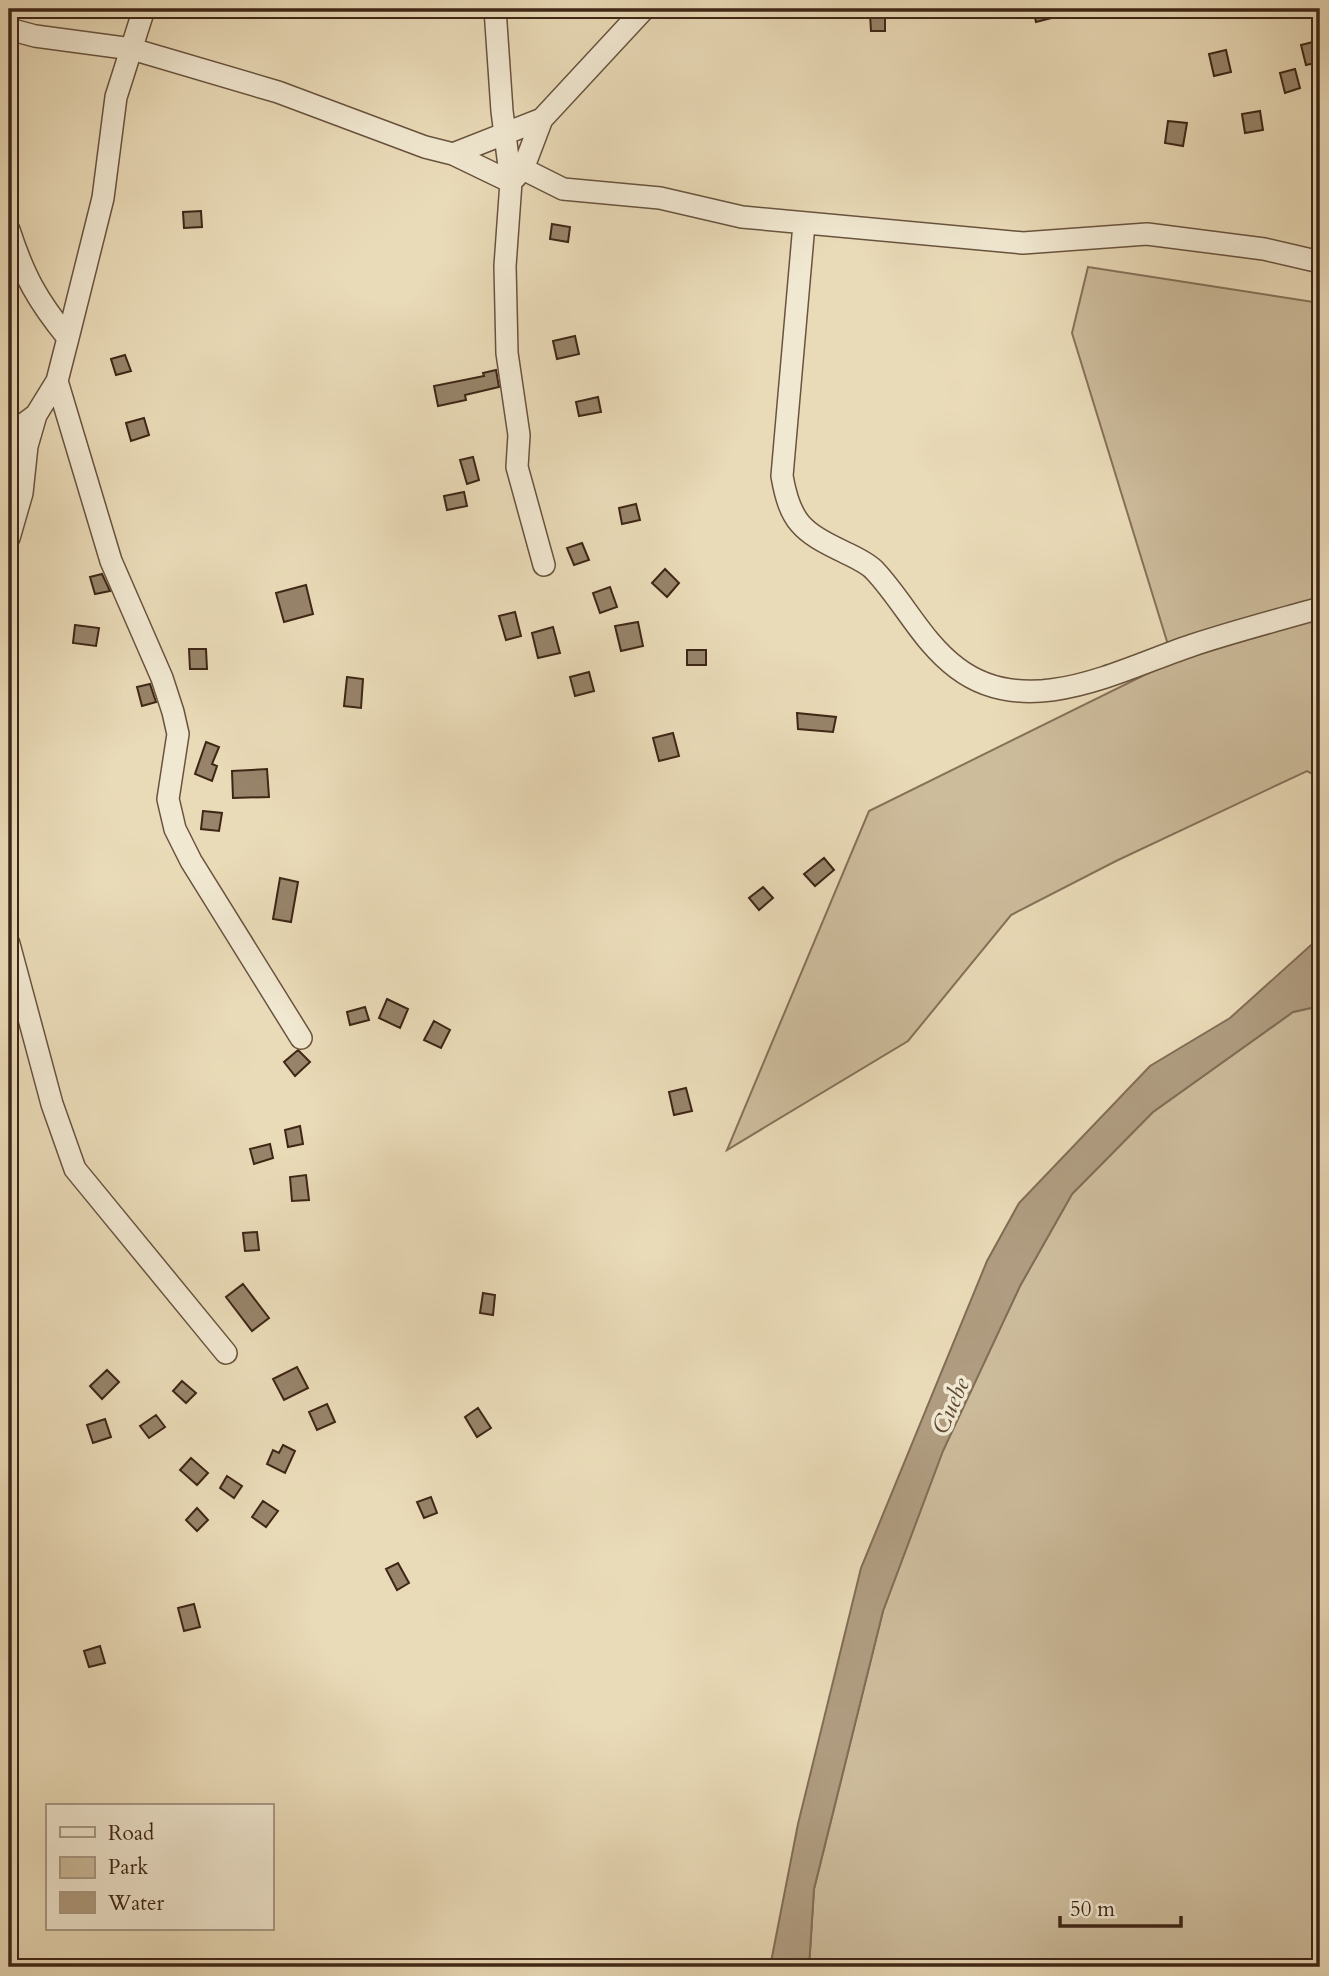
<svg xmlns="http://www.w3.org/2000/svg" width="1329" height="1976" font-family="Cardo,serif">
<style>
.green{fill:#cdbc9c;stroke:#867159;stroke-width:2}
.water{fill:#b09d81;stroke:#826d56;stroke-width:2}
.building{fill:#97846a;stroke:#3e2616;stroke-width:2}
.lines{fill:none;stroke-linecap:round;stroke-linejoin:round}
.minor-casing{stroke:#69533e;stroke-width:24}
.minor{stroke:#f1e8d1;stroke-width:21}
.labels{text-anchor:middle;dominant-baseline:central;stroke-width:7;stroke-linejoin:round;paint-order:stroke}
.water-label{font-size:24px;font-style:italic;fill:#604a36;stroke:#f1e8d1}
</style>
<rect width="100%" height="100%" fill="#eadbb8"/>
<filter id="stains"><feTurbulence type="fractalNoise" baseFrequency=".00286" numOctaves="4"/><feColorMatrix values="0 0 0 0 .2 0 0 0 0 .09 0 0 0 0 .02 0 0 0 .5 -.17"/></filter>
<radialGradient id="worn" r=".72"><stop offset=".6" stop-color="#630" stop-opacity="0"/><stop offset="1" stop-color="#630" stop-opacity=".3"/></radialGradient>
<path class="green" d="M1088,267L1320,303V778L1307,771L1116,861L1011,915L908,1041L727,1150L869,811L1173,661L1072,333Z
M1320,1006V1967H809L814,1889L883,1611L942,1451L1020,1286L1072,1194L1153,1112L1293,1012Z"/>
<path class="water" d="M1320,937V1006L1293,1012L1153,1112L1072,1194L1020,1286L943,1451L883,1611L814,1889L809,1967H770L798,1824L861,1568L987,1261L1019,1203L1150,1066L1230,1018Z"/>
<path class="building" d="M1033,9H1071V13L1036,22Z
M870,14H885V31H871Z
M1317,41L1320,62L1306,65L1301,45Z
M1226,50L1231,72L1214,76L1209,54Z
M1295,69L1300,88L1285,93L1280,73Z
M1260,111L1263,130L1245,133L1242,114Z
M1168,121L1187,123L1183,146L1165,143Z
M201,211L202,227L184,228L183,212Z
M552,224L570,227L568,242L550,239Z
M575,336L579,354L557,359L553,341Z
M125,355L131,371L116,375L111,359Z
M496,370L499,387L465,395L466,400L438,406L434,386L484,376L483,373Z
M598,397L601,412L579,416L576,402Z
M144,418L149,435L131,441L126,423Z
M473,457L479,480L467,484L460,460Z
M464,492L467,506L447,510L444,496Z
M636,504L640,520L622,524L619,508Z
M582,543L589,560L574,565L567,548Z
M665,569L679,583L667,597L652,583Z
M102,574L110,591L95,594L90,577Z
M306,585L313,614L284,622L276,593Z
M610,587L617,607L600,613L593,593Z
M515,612L521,636L506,640L499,616Z
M638,622L643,646L621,651L615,626Z
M75,625L99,628L96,646L73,643Z
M553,627L560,653L538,658L532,633Z
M189,649H206L207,669H190Z
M687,650H706V665H687Z
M589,672L594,691L575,696L570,677Z
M347,677L363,679L361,708L344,706Z
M150,684L156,702L142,706L137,687Z
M797,713L836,717L833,732L798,729Z
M673,733L679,756L659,761L653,738Z
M206,742L219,747L212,764L217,766L212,781L195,774Z
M267,769L269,797L233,798L232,771Z
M203,811L222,813L219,831L201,829Z
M824,858L834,870L815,886L804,874Z
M280,878L298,882L291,922L273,919Z
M763,887L773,898L759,910L749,898Z
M387,999L408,1009L400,1028L379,1018Z
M365,1007L369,1020L350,1025L347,1012Z
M434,1021L450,1030L441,1048L424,1040Z
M298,1050L310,1062L295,1076L284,1062Z
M686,1088L692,1111L674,1115L669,1092Z
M300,1126L303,1144L288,1147L285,1130Z
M270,1144L273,1158L254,1164L250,1149Z
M306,1175L309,1200L292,1201L290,1177Z
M257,1232L259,1250L245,1251L243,1233Z
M243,1284L269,1318L252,1331L226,1297Z
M483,1293L495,1295L493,1315L480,1313Z
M297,1367L308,1388L284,1400L273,1379Z
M107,1370L119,1382L102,1399L90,1386Z
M182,1381L196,1393L186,1403L173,1391Z
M327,1404L335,1422L317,1430L309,1412Z
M478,1408L491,1428L477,1437L465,1417Z
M156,1415L165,1427L149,1438L140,1426Z
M105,1419L111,1437L93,1443L87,1425Z
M283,1445L295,1451L285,1473L267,1464L273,1450L279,1453Z
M191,1458L208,1473L197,1485L180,1470Z
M227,1476L242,1486L234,1498L220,1488Z
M431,1497L437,1513L424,1518L417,1502Z
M263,1501L278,1511L266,1527L252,1517Z
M197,1508L208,1520L197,1531L186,1520Z
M398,1563L409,1583L397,1590L386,1569Z
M194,1604L200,1627L184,1631L178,1608Z
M100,1646L105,1663L89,1667L84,1651Z"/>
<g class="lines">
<defs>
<path id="minor" d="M495,9L502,111L511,182L505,266L507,353L519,435L517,467L544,565
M9,29L35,36L132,49L278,92L425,147L453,154L511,182L523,169L542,119L644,9
M453,154L542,119
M523,169L563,189L660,198L742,217L1023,243L1147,234L1264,249L1320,262
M804,224L782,476C790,522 802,532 844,552C854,557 868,563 875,571C904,602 923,643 957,668C1028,722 1121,669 1193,645C1235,631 1278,620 1320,608
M9,230C24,276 37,300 68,338
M57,381L111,561L162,678L173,712L178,734L168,799L175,829L191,861L301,1038
M9,435L36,415
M9,538L22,493L27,446L36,415L57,381L68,338L103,198L116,97L144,9
M9,944L52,1104L75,1169L226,1353"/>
</defs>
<use href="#minor" class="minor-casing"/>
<use href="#minor" class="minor"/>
</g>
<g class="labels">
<g class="water-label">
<text transform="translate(951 1406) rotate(-66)">Cuebe</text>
</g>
</g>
<rect width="1329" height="1976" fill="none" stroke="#eadbb8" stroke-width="35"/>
<rect x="10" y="10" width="1308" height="1955" fill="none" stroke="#3e2616" stroke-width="3.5"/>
<rect x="18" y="18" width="1294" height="1941" fill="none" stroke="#3e2616" stroke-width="2"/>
<rect x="46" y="1804" width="228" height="126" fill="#f1e8d1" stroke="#a99a86" stroke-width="2"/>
<rect x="60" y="1827" width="35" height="10" fill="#f1e8d1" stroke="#a99a86" stroke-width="2"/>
<text x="108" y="1840" font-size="21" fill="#3e2616">Road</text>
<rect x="60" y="1857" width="35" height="21" fill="#cdbc9c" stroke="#a99a86" stroke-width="2"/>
<text x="108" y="1874" font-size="21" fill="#3e2616">Park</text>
<rect x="60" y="1892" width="35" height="21" fill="#b09d81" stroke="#a99a86" stroke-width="2"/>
<text x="108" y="1910" font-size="21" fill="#3e2616">Water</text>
<path d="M1060 1916v10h121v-10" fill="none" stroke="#3e2616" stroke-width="3.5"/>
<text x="1070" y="1916" font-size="21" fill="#3e2616" stroke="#f1e8d1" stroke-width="5" paint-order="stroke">50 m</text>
<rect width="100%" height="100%" filter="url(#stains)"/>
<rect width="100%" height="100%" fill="url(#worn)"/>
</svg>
